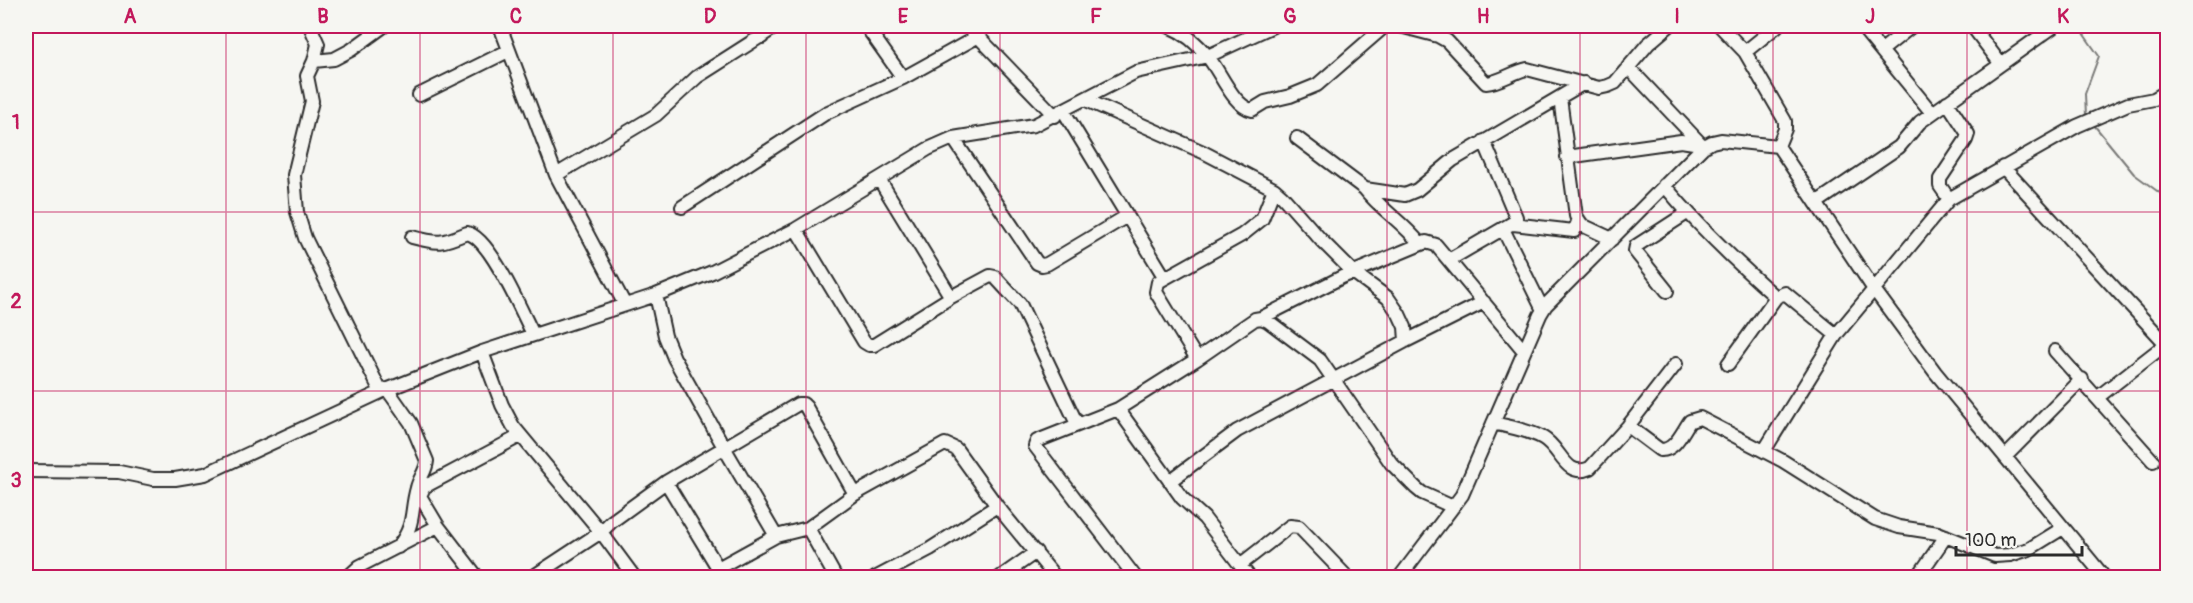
<svg xmlns="http://www.w3.org/2000/svg" width="2193" height="603" font-family="Pangolin,sans-serif">
<style>
.lines{fill:none;stroke-linecap:round;stroke-linejoin:round}
.stream{stroke:#7a7a78;stroke-width:2}
.minor-casing{stroke:#2b2b2b;stroke-width:16}
.minor{stroke:#f6f6f2;stroke-width:12}
.grid{fill:none;stroke:#c2185b;stroke-width:1.5;stroke-opacity:0.55}
.neatline{fill:none;stroke:#c2185b;stroke-width:2}
.grid-label{font-size:20px;text-anchor:middle;font-weight:bold;fill:#c2185b}
</style>
<rect width="100%" height="100%" fill="#f6f6f2"/>
<filter id="ink" filterUnits="userSpaceOnUse"><feTurbulence type="fractalNoise" baseFrequency=".0167" numOctaves="2"/><feDisplacementMap in="SourceGraphic" scale="12" xChannelSelector="R" yChannelSelector="G"/><feConvolveMatrix kernelMatrix="1 2 1 2 8 2 1 2 1" color-interpolation-filters="sRGB"/></filter>
<g filter="url(#ink)">
<g class="lines">
<path class="stream" d="M2078,26L2099,56L2085,94L2086,116
M2094,125L2134,174L2168,199"/>
<defs>
<path id="minor" d="M310,26L318,44L314,61L307,76L312,101L294,175L297,212L305,238L381,392
M500,26L556,175L625,305
M755,26L762,37
M866,26L903,78
M968,26L1055,116
M1168,26C1183,32 1198,44 1208,57C1220,71 1233,106 1252,110L1265,102L1290,96L1317,85L1385,26
M1400,26L1438,36L1447,41L1486,83C1500,82 1513,72 1527,69L1599,88L1608,86L1615,83L1648,44L1669,26
M1720,26L1745,52L1785,121V129L1778,146
M1861,26L1932,113
M1972,26L2000,63
M1882,50L1912,26
M1745,52L1777,26
M314,61L334,59L351,50L384,26
M1628,67L1700,143
M419,95L508,51
M1560,98L1576,216L1582,225L1612,239
M1084,99L1203,152L1274,189L1282,196L1321,240L1353,272L1388,298L1399,314L1405,327L1406,341
M1947,102L1968,134L1966,140L1940,179V186L1949,199
M1063,110L1165,278
M953,138L1037,263L1042,265L1047,264L1127,216
M1297,138L1365,189L1405,195L1417,190L1453,160L1584,83
M1778,146L1873,288L1935,372L2105,578
M1567,157L1681,141L1707,145
M2003,167L2168,346
M556,175L656,115L697,77L777,26
M879,179L951,297
M1664,185C1698,226 1736,262 1776,297
M1364,188C1381,210 1403,222 1420,244
M1816,203L1899,147L1920,122L2053,27
M682,207L826,113L903,78L977,37
M1513,224L1574,231L1578,222
M796,229L864,342L869,345H874L951,297L990,276L995,277L1020,304L1077,424
M1503,229L1543,310
M412,237C439,244 441,244 467,233C490,237 522,313 533,334
M1449,260L1516,221V217L1484,141
M1667,291L1635,251L1636,246L1687,213
M656,295L665,336L674,358L725,449L776,536
M1261,318L1268,321L1320,360L1391,463L1416,488L1422,493L1453,507
M2055,351L2153,461
M482,352L502,405L513,426L601,532L635,578
M1197,359L1156,292L1158,282L1242,235L1262,219L1274,189
M1728,364L1776,297L1785,293L1836,335
M387,389L411,423L427,461C426,472 419,478 417,488C410,512 416,524 398,547
M2098,397L2166,344
M1118,409L1182,498L1204,518L1250,578
M1493,423C1509,427 1529,430 1543,438C1561,448 1565,479 1590,468L1628,426L1676,364
M1628,426L1660,450C1675,451 1682,432 1690,421L1700,418L1783,461L1875,519L1899,527L1938,533L1995,556L2010,555L2029,549L2063,528
M1764,451L1836,335L1949,199L2077,126L2128,104L2154,99L2168,91
M2005,457L2082,379
M26,471L119,472L153,479H175L205,474L381,392L482,352L656,295L712,272L796,229L928,149L953,138L1034,125L1136,72L1208,56L1273,26
M1170,481L1237,431L1406,341L1484,302
M666,482L718,568L776,536L808,528L855,494L945,444L956,449L997,506L1056,578
M808,528L836,578
M1240,565L1290,526L1299,527L1348,578
M347,578L360,566L438,526
M478,578L438,526L420,496L424,487L520,436
M531,578L601,532L611,522L666,482L798,404H803L806,407L855,494
M875,578L930,549L997,506
M999,578L1036,552
M1136,578L1035,446L1037,441L1118,409L1197,359L1255,319L1261,318L1342,277L1426,242L1436,245L1524,351
M1399,578L1462,495L1540,315L1546,305L1703,147L1712,142L1721,140L1778,146
M1917,578L1946,536"/>
</defs>
<use href="#minor" class="minor-casing"/>
<use href="#minor" class="minor"/>
</g>
</g>
<path class="grid" d="M226,26V578M420,26V578M613,26V578M806,26V578M1000,26V578M1193,26V578M1387,26V578M1580,26V578M1773,26V578M1967,26V578M26,212H2168M26,391H2168"/>
<rect width="2193" height="603" fill="none" stroke="#f6f6f2" stroke-width="66"/>
<path d="M1956 546v9h126v-9" fill="none" stroke="#2b2b2b" stroke-width="3"/>
<text x="1965" y="546" font-size="18" fill="#2b2b2b" stroke="#f6f6f2" stroke-width="4.5" paint-order="stroke">100 m</text>
<rect x="33" y="33" width="2127" height="537" class="neatline"/>
<g class="grid-label">
<text x="130" y="23">A</text>
<text x="323" y="23">B</text>
<text x="516" y="23">C</text>
<text x="710" y="23">D</text>
<text x="903" y="23">E</text>
<text x="1096" y="23">F</text>
<text x="1290" y="23">G</text>
<text x="1483" y="23">H</text>
<text x="1677" y="23">I</text>
<text x="1870" y="23">J</text>
<text x="2063" y="23">K</text>
<text x="16" y="129">1</text>
<text x="16" y="308">2</text>
<text x="16" y="487">3</text>
</g>
</svg>
